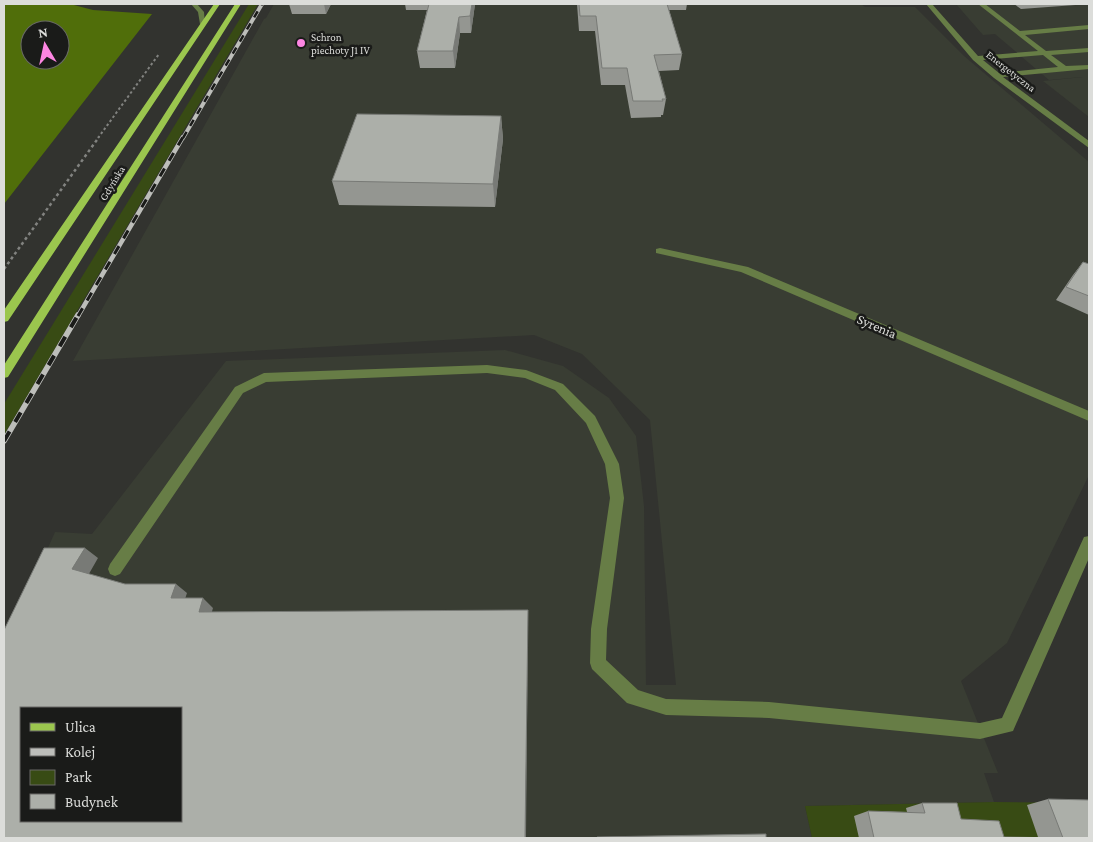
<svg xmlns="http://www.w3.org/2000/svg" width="1093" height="842" font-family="'Crimson Pro',serif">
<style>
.built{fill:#393d33;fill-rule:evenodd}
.green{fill:#384b14}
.forest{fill:#506e0a;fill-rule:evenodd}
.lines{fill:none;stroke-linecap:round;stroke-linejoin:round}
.path-far1{stroke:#828380;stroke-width:2;stroke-dasharray:2.5 2.5;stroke-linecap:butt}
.path{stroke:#828380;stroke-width:2.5;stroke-dasharray:3 3;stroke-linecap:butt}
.minor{fill:#677d46;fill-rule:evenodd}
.major{fill:#9bc64e;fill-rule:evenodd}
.rail-far2-casing{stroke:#bdbeba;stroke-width:4}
.rail-far1-casing{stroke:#bdbeba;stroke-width:4.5}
.rail-casing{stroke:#bdbeba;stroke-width:5.5}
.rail-far2{stroke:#1a1b19;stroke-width:2.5;stroke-dasharray:7;stroke-linecap:butt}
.rail-far1{stroke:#1a1b19;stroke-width:3;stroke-dasharray:9;stroke-linecap:butt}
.rail{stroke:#1a1b19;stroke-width:4;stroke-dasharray:11;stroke-linecap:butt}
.wall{fill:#949691}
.shaded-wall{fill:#787a76}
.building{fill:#acafa9;stroke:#787a76;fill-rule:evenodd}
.poi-dot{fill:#fd86e2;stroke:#1a1b19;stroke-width:2}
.labels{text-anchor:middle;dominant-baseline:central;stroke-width:5;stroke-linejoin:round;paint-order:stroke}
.far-poi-label{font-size:11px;fill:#dcddda;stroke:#1a1b19;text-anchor:start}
.far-street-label{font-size:11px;fill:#dcddda;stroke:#1a1b19}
.street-label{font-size:14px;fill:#dcddda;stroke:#1a1b19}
</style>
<rect width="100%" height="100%" fill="#32332f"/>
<path class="built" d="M274,4H861L865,7H915L964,56L1089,162V475L1007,643L961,681L998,773H984L994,802L805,806L812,838H4V647L55,532L92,534L226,361L505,350L563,366L609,398L636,436L644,506L646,685H676L650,420L582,354L534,335L73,361L264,19L266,18ZM21,708H181V821H21Z
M956,4H1089V117L1043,81L1083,77L1049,80L995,34L983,35Z"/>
<path class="green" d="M249,4H258L4,435V404Z
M994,802L1089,803V838H812L805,806Z"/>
<path class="forest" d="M4,4H70L93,10L152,14L4,204ZM30,30H60V60H30Z"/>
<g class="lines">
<path class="path-far1" d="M98,138L159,54"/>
<path class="path" d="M4,269L99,137"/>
<path class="minor" d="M191,4H197L204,12L205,25L200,24L198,12Z
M926,4H932L978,56L1038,51L978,4H985L1020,31L1089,25V29L1025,35L1046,51L1089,48V52L1051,55L1066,66L1089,65V69L1003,77L1089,141V148L994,78L973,60ZM1043,55L1058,67L999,73L983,60Z
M660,248L748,267L1089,411V421L741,272L656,253V249Z
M487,365L526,370L563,384L595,416L619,464L624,498L607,629L606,660L638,690L666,699L769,702L980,723L1002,718L1084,537L1089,536V558L1013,731L980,739L769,718L666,715L627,703L592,669L590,663L591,629L610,498L605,464L586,423L555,390L525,378L487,373L266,382L243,393L120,574L115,576L110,574L108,569L110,564L235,387L264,373Z"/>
<path class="major" d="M214,4H220L8,321L4,322V310Z
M235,4H241L8,377L4,378V365Z"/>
<defs>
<path id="rail-far2" d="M183,138L262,4"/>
<path id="rail-far1" d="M78,316L183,137"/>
<path id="rail" d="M4,441L78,315"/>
</defs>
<use href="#rail-far2" class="rail-far2-casing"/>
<use href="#rail-far1" class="rail-far1-casing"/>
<use href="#rail" class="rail-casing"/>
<use href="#rail-far2" class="rail-far2"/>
<use href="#rail-far1" class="rail-far1"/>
<use href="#rail" class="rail"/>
</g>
<path class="wall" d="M289,4H331L326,14H292Z
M405,4H475L471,33H460L455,68H420L417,51L427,10H406Z
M577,4H687L686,10H669L682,54L679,70L659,71L666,99L663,115H661V117L631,118L625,85H601L595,31H579Z
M1014,4H1089L1021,9Z
M501,116L503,139L495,207L339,205L332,181Z
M1083,262L1089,264V315L1056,300L1073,275Z
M1048,799L1089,838H859L854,816L868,811L907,812L906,808L922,803L1004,837H1038L1027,805Z"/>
<path class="shaded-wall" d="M324,4H331L326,14Z
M472,4H475L471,33L470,16Z
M459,17L460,33L455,68L453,51Z
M501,116L503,139L495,207L493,184Z
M85,548L98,558L86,579L72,569Z
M176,584L187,593L182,608L171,598Z
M203,598L213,608L209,622L199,612Z
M528,610V620L526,838H525Z"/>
<path class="building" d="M429,4H472L470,16L459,17L453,51H417Z
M579,4H667L682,54L654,55L666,99H662L663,101H633L627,68H602L596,16H580Z
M357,114L501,116L493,184L332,181Z
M1083,262L1089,264V296L1066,287Z
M44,548H85L72,569L125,584H176L171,598H203L199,612L528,610L525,838H4V630ZM21,708H181V821H21Z
M1048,799L1089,800V838H874L868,811L925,813L922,803H957L961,819L999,821L1004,837L1063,838Z
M766,834V838H597V837Z"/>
<circle class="poi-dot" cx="301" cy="43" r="5"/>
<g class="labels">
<g class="far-poi-label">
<text x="311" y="37">Schron<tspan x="311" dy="13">piechoty J1 IV</tspan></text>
</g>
<g class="far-street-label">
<text transform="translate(1011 71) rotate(38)">Energetyczna</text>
<text transform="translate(112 183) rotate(-58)">Gdyńska</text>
</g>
<g class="street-label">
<text transform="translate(877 326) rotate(23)">Syrenia</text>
</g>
</g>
<rect width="1093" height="842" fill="none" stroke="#dcddda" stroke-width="10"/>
<rect x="20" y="707" width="162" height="115" fill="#1a1b19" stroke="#686966"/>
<rect x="30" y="723" width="25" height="8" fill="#9bc64e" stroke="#686966"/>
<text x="65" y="732" font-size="15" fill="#dcddda">Ulica</text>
<rect x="30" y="748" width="25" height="8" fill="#bdbeba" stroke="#686966"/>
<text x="65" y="757" font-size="15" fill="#dcddda">Kolej</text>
<rect x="30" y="770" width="25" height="15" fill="#384b14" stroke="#686966"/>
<text x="65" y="782" font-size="15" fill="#dcddda">Park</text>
<rect x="30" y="794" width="25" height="15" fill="#acafa9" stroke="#686966"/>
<text x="65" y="807" font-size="15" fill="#dcddda">Budynek</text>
<g transform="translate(45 45) rotate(351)"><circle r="24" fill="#1a1b19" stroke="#686966"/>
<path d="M0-4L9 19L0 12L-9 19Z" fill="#fd86e2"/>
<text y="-8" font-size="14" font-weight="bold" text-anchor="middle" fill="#dcddda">N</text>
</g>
</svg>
